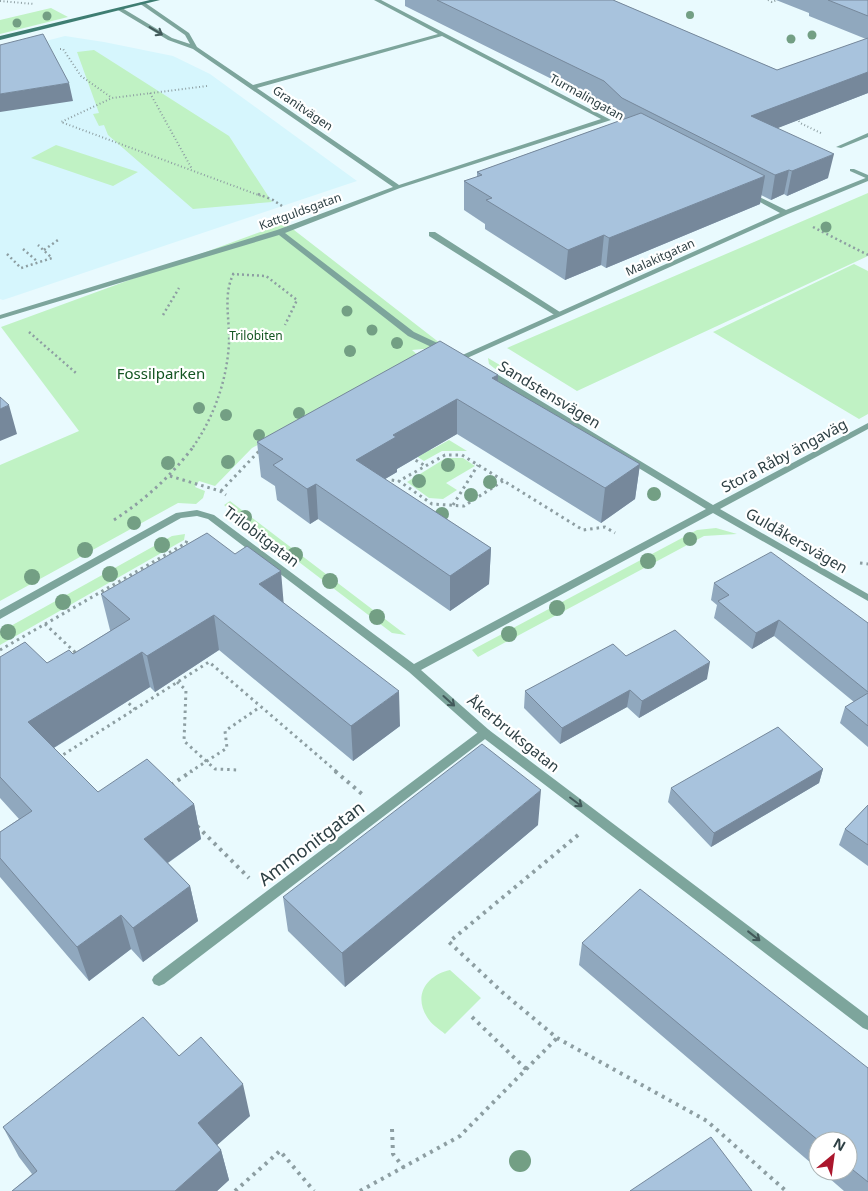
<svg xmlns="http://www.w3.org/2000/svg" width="868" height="1191" font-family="'Noto Sans',sans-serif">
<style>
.built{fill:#d6f6fd}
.green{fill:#c0f2c4}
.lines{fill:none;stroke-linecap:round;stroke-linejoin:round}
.path-far3{stroke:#8d9ea2;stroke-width:2;stroke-dasharray:1 2.5;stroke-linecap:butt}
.path-far2{stroke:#8d9ea2;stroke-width:2.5;stroke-dasharray:2 3;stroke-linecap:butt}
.path-far1{stroke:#8d9ea2;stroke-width:3;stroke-dasharray:2.5 4;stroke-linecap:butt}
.path{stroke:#8d9ea2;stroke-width:4;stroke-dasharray:3 5;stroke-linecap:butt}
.service{fill:#7da59c;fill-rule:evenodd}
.minor{fill:#7da59c;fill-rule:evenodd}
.secondary{fill:#3e7d72;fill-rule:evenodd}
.tree{fill:#739f84}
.wall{fill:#90a8be}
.shaded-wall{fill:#76889b}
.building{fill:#a8c3dd;stroke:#76889b}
.oneway{stroke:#42595a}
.labels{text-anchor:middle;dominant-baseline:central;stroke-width:4.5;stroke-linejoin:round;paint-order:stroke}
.far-street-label{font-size:12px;fill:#2e4044;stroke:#fff}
.far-park-label{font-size:12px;fill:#135421;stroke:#fff}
.park-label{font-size:15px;fill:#135421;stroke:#fff}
.street-label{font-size:15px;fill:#2e4044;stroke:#fff}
.near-street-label{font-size:18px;fill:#2e4044;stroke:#fff}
</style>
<rect width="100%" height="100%" fill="#e9fafe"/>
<path class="built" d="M65,36L104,42L173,56L210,74L357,181L3,300L0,299V53Z"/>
<path class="green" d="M51,8L68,17L0,34V20Z
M94,50L229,136L272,202L193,209L108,135L104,125L99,126L93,114L99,113L77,52Z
M56,145L138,172L113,186L31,158Z
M868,193V256L577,391L507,348Z
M285,223L445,347L412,350L420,357L252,448L215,486L199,481L195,487L205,491L203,498L196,504L178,503L0,601V465L79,431L1,327Z
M854,264L868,271V414L859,419L713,332Z
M488,358L559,400L556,404L494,368L489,364Z
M376,430L431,450L449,440L467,451H442L424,461Z
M446,458H463L475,466L446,483L457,490L443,499L429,498L407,482Z
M230,501L406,635L392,633L224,505Z
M716,528L737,534L704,536L478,657L472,650L697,530Z
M185,534L184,540L0,645V632L172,536Z
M450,970L481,998L445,1034C439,1029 431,1024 427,1017C413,995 427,975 450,970Z"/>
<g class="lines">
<path class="path-far3" d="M768,0L772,2L777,0
M0,1L34,4
M60,49H63L81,76L112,98
M207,86L112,98L61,122L261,196
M150,93L192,169
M797,118L800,123L823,134"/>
<path class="path-far2" d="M258,194L273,200L282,206
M813,227L868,255
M23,249L38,262
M44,250L58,240
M7,254L21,268L52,258L38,245
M232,274L266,276L297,300L285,325
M163,315L179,288
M29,332L76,373
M193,447C214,417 227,380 229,343C230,319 222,293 235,271"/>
<path class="path-far1" d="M410,457L424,465
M170,476L220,491L226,495
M503,481L464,506L432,504L399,481L445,455H462L583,530L605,527L615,533
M386,483L391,480L399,481
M221,491L261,449
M453,505L478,465
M114,520C146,499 171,476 194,446
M860,563L868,564
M45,624L78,655
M0,650L186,543L187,540
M177,682L186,690L184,741L215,769L239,770
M124,699L135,709
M58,758L209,662L337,772
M190,772L227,748L225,731L260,707"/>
<path class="path" d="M335,771L362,794
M171,785L192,771
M197,826L249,878
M578,835L449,942L502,992L557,1038L707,1121L786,1191
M472,1017L527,1070
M392,1129L393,1154L404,1168
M235,1191L280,1151L314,1191
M360,1191L460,1136L557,1038"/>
<path class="service" d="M868,133V137L841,148L836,147Z
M850,169H854L868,175V179L850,171Z
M429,232H435L563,314L559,316H556L429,236Z
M485,729L489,730L491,733L489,736L164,984L159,986L154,984L152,980L154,976L481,730Z"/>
<path class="minor" d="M374,0H381L611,120L400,188L285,233L414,332L448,348V352H442L408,336L279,235L0,319V315L277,230L393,187L193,49L168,40L118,10V8H122L172,38L190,44L185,35L139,3L144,2L189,33L197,47L253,85L438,34ZM442,36L601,119L399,185L257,88Z
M868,177V181L788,214L465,359H459L458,357L780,213L747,195V193H751L786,210Z
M484,370H490L713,505L868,423V429L720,509L868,594V601L713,513L421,670L489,730L868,1016V1030L863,1028L481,736L409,672L208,519L197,516L181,518L0,619V610L176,513L197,510L214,515L414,664L706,509L484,374Z"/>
<path class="secondary" d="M150,0H160L0,40V36Z"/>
</g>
<g class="tree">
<circle cx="690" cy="15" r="4"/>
<circle cx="47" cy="16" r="4.5"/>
<circle cx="17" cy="23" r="4.5"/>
<circle cx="812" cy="35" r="4.5"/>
<circle cx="791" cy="39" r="4.5"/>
<circle cx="826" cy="227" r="5.5"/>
<circle cx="347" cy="311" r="5.5"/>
<circle cx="372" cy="330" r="5.5"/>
<circle cx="397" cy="343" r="6"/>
<circle cx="350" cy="351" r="6"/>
<circle cx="199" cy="408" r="6"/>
<circle cx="299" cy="413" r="6"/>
<circle cx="226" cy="415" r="6"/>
<circle cx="259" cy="435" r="6"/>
<circle cx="228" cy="462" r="7"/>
<circle cx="168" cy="463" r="7"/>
<circle cx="448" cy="465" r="7"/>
<circle cx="419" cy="481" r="7"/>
<circle cx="490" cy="482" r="7"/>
<circle cx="654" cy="494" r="7"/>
<circle cx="471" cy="495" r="7"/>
<circle cx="442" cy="514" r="7"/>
<circle cx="245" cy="517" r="7"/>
<circle cx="134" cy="523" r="7"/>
<circle cx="690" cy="539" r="7"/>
<circle cx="162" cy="545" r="8"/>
<circle cx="85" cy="550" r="8"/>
<circle cx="295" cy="555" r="8"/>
<circle cx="648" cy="561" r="8"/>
<circle cx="110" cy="574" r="8"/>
<circle cx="32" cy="577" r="8"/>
<circle cx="330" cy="581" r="8"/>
<circle cx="63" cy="602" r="8"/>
<circle cx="557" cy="608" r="8"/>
<circle cx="377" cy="617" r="8"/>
<circle cx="8" cy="632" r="8"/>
<circle cx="509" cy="634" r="8"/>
<circle cx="520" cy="1161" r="11"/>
</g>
<path class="wall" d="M405,0H613L777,70L866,39L809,16V13L776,0H868V93L777,128L828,178L787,196L784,194L771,200L761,195L760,204L606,268L601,265L565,280L485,229V224L464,210V181L477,177V172L619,121L602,104L405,6Z
M497,381L640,464L635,499L601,523L457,434L397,469V472L385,479L491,548L489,584L450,611L318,519L310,524L277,500L275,486L261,477L257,442Z
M714,583L868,623V747L840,723L845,707L854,702L774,636L752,649L714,618L717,605L711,600Z
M101,594L284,603L400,726L353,761L219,650L155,692L150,687L54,748L98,792L194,804L201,839L168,863L190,886L198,921L143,962L131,949L89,981L0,877V832L19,819L0,798V657L47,663L73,654L110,631V630Z
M626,656L707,679L639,718L627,707L560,744L524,708L525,691Z
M823,769L819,783L711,847L668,802L671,788Z
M868,805V866L839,845L845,829Z
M538,825L345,987L288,931L283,897Z
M582,943L868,1068V1191H844L821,1171H848V1141H818V1169L579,965Z
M179,1056L250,1116L217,1145L221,1150L229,1180L217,1191H12L32,1174L19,1157L3,1127Z"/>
<path class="shaded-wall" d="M868,72V93L747,140L751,116Z
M69,83L73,101L0,112V94Z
M834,154L828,178L787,196L792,171Z
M789,170L784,194L771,200L775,175Z
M765,176L760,204L606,268L609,238Z
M604,235L601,265L565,280L568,250Z
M498,375L496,409L492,378Z
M457,399V434L397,469V472L358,495L356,460L393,435Z
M9,405L17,434L0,441V409Z
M640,464L635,499L601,523L605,488Z
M316,484L318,519L310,524L307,489Z
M491,548L489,584L450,611V576Z
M281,571L284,607L259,584Z
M214,615L219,650L155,692L147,656Z
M779,620L774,636L752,649L756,633Z
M142,652L150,687L39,757L28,722Z
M710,662L707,679L639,718L642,701Z
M630,690L627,707L560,744L562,728Z
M399,691L400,726L353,761L351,726Z
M823,769L819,783L711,847L714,833Z
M541,790L538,825L345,987L342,953Z
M194,804L201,839L153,873L144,839Z
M190,886L198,921L143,962L133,928Z
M121,915L131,949L89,981L77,947Z
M243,1084L250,1116L207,1154L198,1123Z
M221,1150L229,1180L217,1191H175Z"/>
<path class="building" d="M437,0H613L777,70L868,38V72L751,116L834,154L792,171L789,170L775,175L622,98L604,81Z
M828,0H868V16Z
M43,34L69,83L0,94V45Z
M641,113L765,176L609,238L604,235L568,250L486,200L492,198L464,181L482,175L477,172Z
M440,341L498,375L492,378L640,464L605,488L457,399L393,435L396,437L356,460L491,548L450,576L316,484L307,489L273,465L283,459L257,442Z
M0,397L9,405L0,409Z
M207,533L235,554L247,546L281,571L259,584L399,691L351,726L214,615L147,656L142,652L28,722L98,792L147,759L194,804L144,839L190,886L133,928L121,915L77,947L0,858V832L32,811L0,777V657L25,642L47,663L69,650L73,654L130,619L101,594Z
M771,552L868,623V692L779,620L756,633L718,601L729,595L714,583Z
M675,630L710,662L642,701L630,690L562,728L525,691L613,644L626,656Z
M868,693V726L845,707Z
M778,727L823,769L714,833L671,788Z
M482,744L541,790L342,953L283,897Z
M868,805V845L845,829Z
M640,889L868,1068V1182L848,1166V1141H819L582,943Z
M143,1017L179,1056L201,1037L243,1084L198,1123L221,1150L175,1191H12L37,1171L3,1127Z
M711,1137L752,1191H630Z"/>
<defs><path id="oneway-shaft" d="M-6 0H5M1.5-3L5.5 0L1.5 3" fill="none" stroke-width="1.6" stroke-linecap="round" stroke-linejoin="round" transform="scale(1.25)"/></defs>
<g class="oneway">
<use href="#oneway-shaft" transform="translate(156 31) rotate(31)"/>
<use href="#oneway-shaft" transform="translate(449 701) rotate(42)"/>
<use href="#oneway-shaft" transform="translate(576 802) rotate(37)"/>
<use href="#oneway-shaft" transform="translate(754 936) rotate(38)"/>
</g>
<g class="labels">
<g class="far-street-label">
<text transform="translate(587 97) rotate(29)">Turmalingatan</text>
<text transform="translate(303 108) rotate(34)">Granitvägen</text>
<text transform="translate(300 211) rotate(-20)">Kattguldsgatan</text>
<text transform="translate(660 257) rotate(-24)">Malakitgatan</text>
</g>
<g class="far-park-label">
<text x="256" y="335">Trilobiten</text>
</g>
<g class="park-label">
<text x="161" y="373">Fossilparken</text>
</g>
<g class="street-label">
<text transform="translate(550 394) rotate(31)">Sandstensvägen</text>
<text transform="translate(784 455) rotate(-28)">Stora Råby ängaväg</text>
<text transform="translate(262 536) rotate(37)">Trilobitgatan</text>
<text transform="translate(797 540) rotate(30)">Guldåkersvägen</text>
<text transform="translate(514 733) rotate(39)">Åkerbruksgatan</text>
</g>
<g class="near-street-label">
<text transform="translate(311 843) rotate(-37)">Ammonitgatan</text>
</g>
</g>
<g transform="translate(833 1156) rotate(29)"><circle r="24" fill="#ffffff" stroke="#abb3b4"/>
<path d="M0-4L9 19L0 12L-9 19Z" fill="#ab162c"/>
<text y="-8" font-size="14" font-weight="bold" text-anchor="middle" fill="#2e4044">N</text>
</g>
</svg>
